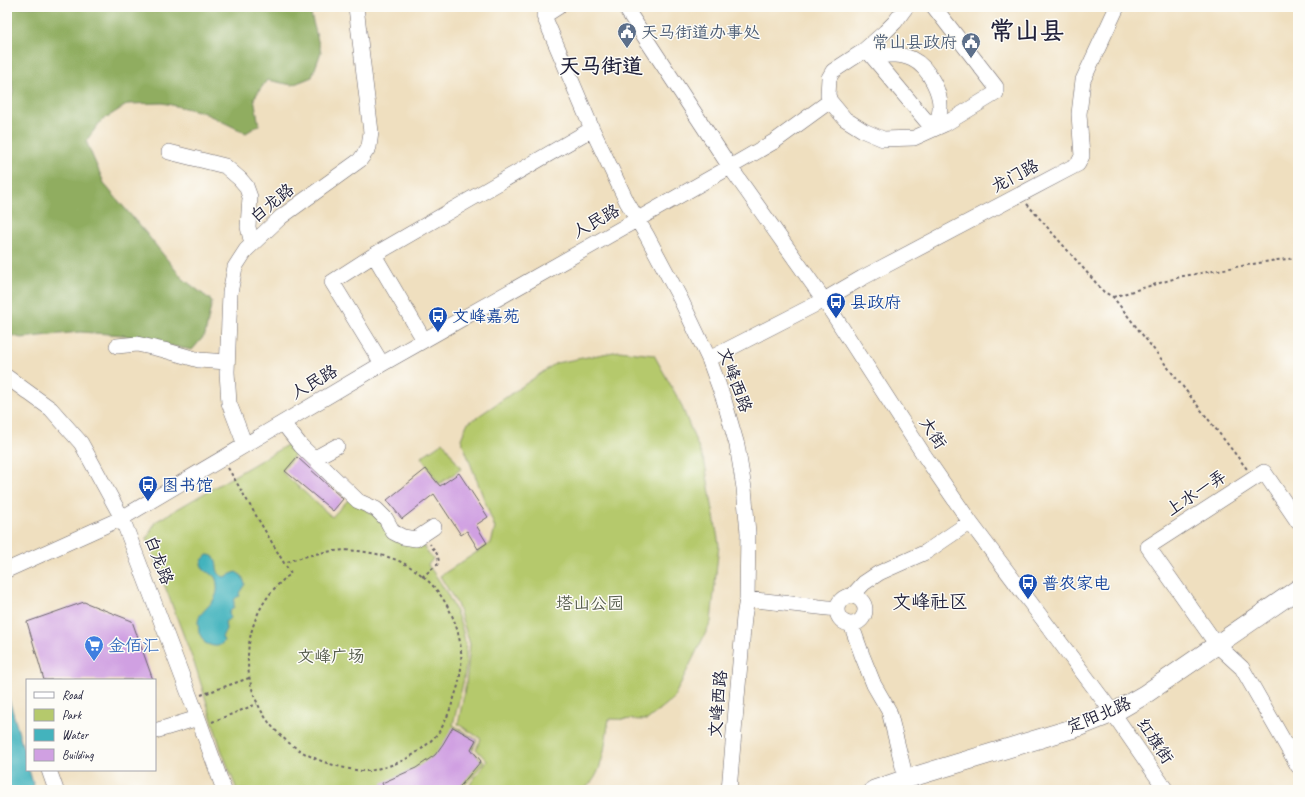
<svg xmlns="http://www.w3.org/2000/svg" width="1305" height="797" font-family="Caveat,'LXGW WenKai TC',sans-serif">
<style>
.green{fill:#b5c96c;stroke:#6c7654}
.forest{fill:#90ad60;stroke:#59684e}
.water{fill:#43b3bd;stroke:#326a7c}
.building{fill:#d0a0e2}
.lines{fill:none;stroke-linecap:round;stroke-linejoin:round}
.minor-casing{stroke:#6a6469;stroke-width:16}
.major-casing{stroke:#6a6469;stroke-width:20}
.path{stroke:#6a6469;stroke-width:2;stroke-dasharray:3 3;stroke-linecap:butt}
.minor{stroke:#fff;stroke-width:15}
.major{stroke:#fff;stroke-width:19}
.labels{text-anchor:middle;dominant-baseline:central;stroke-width:3;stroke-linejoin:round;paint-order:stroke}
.service-label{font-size:17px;fill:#4e5e75;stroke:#fdfcf7;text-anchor:start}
.street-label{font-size:17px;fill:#22223b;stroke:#fdfcf7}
.transit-label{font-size:17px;fill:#164399;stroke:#fdfcf7;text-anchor:start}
.park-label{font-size:17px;fill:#555c4c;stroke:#fdfcf7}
.shop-label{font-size:17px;fill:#366cbe;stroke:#fdfcf7;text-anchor:start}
.quarter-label{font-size:19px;fill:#22223b;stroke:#fdfcf7}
.district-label{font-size:21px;font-weight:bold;fill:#22223b;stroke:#fdfcf7}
.town-label{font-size:25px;font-weight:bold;fill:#22223b;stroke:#fdfcf7}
</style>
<rect width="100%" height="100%" fill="#fdfcf7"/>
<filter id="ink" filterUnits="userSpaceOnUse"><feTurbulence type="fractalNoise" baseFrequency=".025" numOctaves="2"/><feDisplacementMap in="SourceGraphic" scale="8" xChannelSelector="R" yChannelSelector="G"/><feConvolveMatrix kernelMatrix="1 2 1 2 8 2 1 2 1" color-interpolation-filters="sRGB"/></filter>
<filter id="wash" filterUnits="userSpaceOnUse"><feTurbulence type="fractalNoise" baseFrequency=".012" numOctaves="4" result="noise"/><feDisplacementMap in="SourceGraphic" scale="16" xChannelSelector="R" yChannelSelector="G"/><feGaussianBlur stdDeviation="0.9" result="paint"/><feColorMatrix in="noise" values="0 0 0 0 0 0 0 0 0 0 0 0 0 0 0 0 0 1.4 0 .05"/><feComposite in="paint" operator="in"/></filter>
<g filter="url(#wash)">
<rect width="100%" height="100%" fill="#efdfbf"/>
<path class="green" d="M619,351L654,355L680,402L705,464L719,545L711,622L673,699L647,720L609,719C605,741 604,779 582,790H474L470,784L487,761L476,749L481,739L458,724L466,684L470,644L457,604L440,576L491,543L495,528L461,439L467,424L556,363Z
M443,442L461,469L439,484L421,457Z
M287,445L296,453L282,472L332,517L349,499L376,516L393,540L423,546L433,559L428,565C449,593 469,628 466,665C464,684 457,706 453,725L477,740L472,750L484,762L461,790H237L221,749L196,668L147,539L155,522Z"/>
<path class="forest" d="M7,7H309L321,52L312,77L292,85L267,80L254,98L259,125L246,133L202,112L163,103L128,104L101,121L86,141L105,185L146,233L182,278L212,301L205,335L192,350L167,345L123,335L80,332L21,338L7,334V107L13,92L7,38Z"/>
<path class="water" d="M207,555C223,555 211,573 224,577L236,572L242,576L245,584L239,593L240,596C233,598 234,601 234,607L229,612L230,618L225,622L226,629L222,637L224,641C219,649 212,646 205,643L199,633L198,622L199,617C206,606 219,601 217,585C217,582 216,578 214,576C208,570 205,575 201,564L203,559Z
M7,692L27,762V770H29L35,790H7Z"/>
<g id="blocks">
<path class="building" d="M297,457L343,499L333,511L285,471Z
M426,469L440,486L459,473L488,517L476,525L487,543L478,549L467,531L461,535L434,494L402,519L387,500Z
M84,602L132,621L153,680H44L27,622Z
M453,727L476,740L471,749L481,761L462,784L456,790H385L382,783L416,768L435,755L443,744Z"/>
</g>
</g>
<g filter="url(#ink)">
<use href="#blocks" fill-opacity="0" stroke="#6a6469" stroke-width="1"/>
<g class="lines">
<defs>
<path id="minor" d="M558,7L544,16L592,129L627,202L647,236L680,298L709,359L724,400L737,445L744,488L748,533L747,599L744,617L729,790
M906,7L895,22L885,32L862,52L833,71L829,78L828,95L830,101L845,119L864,131L883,139L914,138L945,124L996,93V87L934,7
M866,49L933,129C935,125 938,120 939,115C944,96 929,67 912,59C900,53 885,55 872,56
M830,101L775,141L730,167L824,300L924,455L970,522L1113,713L1166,790
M169,152L225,166L240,179L246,186L250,197L248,227L252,244
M374,255L424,340
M117,346L137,344L164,350L199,360L227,362
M709,359L824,300L862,278L1078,164L1082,156L1079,114L1083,80L1117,7
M382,364L332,282L374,255L592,129
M7,377L51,409L81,443L122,518L198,718L224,790
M283,423L301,446L358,501L376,509L386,519L393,532L403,537L416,539L434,527
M245,445L229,403L227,372L230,293L235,267L246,250L281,217L360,160L369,147L371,132L356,7
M315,458L337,446
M1298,522L1264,472L1148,547L1217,645L1242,668L1298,766
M7,570L122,518L382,364L730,167L625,7
M852,596L864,583L879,573L926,552L970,522
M837 610a14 14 0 1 1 28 0a14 14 0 1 1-28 0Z
M747,599L837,609
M851,624L862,655L874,685L889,711L906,779
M155,731L198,718
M49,770L56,790"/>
<path id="major" d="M874,790L906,779L1078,727L1113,713L1144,695L1298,589"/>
</defs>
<use href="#minor" class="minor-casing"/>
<use href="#major" class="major-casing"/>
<path class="path" d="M1027,204L1104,292L1113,297L1247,469
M1113,297L1183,276L1277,260L1298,258
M228,468L284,563L291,574C269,589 255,613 250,638C239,696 273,745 327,763C340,767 354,771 367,771C372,771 376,769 381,768C403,763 423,751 438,733C446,723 452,704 456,692C472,645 451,590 407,565C393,557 375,553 358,551C332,548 309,555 284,563
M422,577L437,565L439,561L437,554L430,544
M201,695L249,678
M212,722L257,704"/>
<use href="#minor" class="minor"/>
<use href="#major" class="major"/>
</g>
</g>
<defs>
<symbol id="civic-pin" viewBox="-11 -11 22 30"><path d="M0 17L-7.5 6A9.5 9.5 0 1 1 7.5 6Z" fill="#5c6f8a" stroke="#fdfcf7"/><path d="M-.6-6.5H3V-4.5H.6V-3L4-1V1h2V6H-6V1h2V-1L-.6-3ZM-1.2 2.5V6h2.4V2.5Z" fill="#fff"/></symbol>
<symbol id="bus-pin" viewBox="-11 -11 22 30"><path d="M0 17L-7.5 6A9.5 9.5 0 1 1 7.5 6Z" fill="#1a4fb4" stroke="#fdfcf7"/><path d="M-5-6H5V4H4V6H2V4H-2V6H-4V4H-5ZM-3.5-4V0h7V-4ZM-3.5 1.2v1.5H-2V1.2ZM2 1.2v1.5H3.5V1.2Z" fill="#fff"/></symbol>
<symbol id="supermarket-pin" viewBox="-11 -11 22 30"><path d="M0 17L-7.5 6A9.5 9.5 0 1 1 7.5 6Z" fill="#3f7fe0" stroke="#fdfcf7"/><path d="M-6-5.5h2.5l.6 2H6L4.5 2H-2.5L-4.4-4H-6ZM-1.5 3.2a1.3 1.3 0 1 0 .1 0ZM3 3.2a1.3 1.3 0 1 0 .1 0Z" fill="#fff"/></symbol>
</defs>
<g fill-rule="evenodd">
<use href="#civic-pin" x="616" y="21" width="22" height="30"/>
<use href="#civic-pin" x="960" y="31" width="22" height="30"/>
<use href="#bus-pin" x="825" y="291" width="22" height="30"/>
<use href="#bus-pin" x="427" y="305" width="22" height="30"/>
<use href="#bus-pin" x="137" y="474" width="22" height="30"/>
<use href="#bus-pin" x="1017" y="572" width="22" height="30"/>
<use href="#supermarket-pin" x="83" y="634" width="22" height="30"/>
</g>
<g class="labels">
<g class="service-label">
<text x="641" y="32">天马街道办事处</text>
<text x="957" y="42" text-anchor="end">常山县政府</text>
</g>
<g class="street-label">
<text transform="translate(1015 176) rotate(-28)">龙门路</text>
<text transform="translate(272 203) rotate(-39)">白龙路</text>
<text transform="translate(596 221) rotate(-29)">人民路</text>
<text transform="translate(735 380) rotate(70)">文峰西路</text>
<text transform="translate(314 382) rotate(-30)">人民路</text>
<text transform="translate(933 433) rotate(57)">大街</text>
<text transform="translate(1196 493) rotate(-33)">上水一弄</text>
<text transform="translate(159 560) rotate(69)">白龙路</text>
<text transform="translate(718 704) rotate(-85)">文峰西路</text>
<text transform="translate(1099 715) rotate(-23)">定阳北路</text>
<text transform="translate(1155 741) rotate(56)">红旗街</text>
</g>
<g class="transit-label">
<text x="850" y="302">县政府</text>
<text x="452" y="316">文峰嘉苑</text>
<text x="162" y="485">图书馆</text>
<text x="1042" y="583">普农家电</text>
</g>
<g class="park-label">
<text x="590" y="603">塔山公园</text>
<text x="331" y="656">文峰广场</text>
</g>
<g class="shop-label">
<text x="108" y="645">金佰汇</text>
</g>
<g class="quarter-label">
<text x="930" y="602">文峰社区</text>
</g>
<g class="district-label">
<text x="601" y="66">天马街道</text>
</g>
<g class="town-label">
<text x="1027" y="31">常山县</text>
</g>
</g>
<rect width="1305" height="797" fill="none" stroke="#fdfcf7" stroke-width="24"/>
<rect x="26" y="679" width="130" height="92" fill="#fdfcf7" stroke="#a5a5ac"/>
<rect x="34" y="692" width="20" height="6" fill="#ffffff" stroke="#a5a5ac"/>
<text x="62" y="699" font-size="12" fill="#22223b">Road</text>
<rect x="34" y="709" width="20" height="12" fill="#b5c96c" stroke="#a5a5ac"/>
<text x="62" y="719" font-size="12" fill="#22223b">Park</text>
<rect x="34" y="729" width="20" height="12" fill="#43b3bd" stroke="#a5a5ac"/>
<text x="62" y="739" font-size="12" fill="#22223b">Water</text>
<rect x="34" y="749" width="20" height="12" fill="#d0a0e2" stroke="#a5a5ac"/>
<text x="62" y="759" font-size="12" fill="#22223b">Building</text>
</svg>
